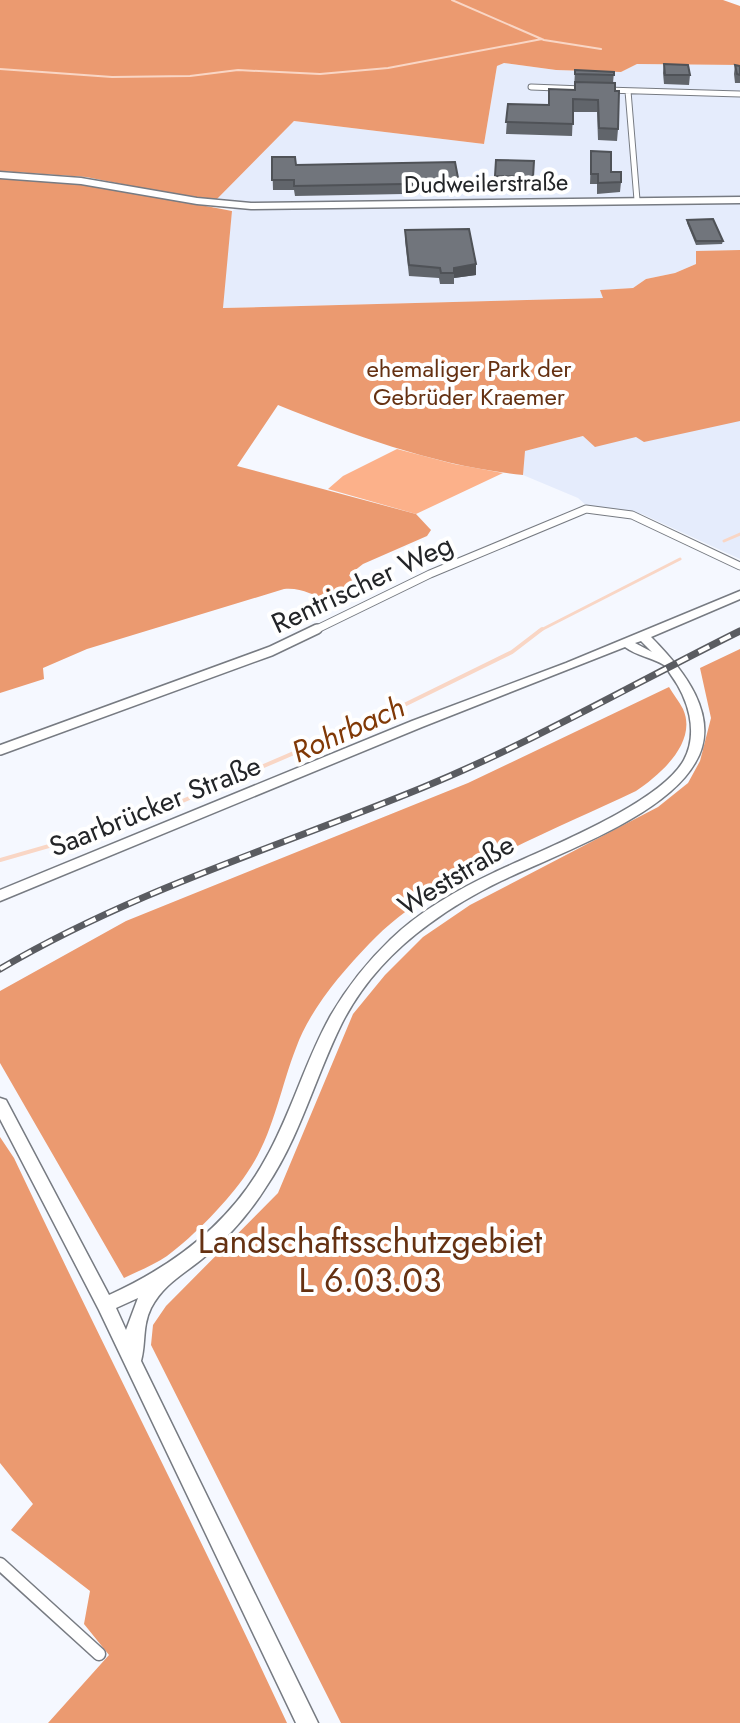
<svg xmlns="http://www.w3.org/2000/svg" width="740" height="1723" font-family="Jost,sans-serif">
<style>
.built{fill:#e5ecfc}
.green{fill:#fcb18a}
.forest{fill:#eb9a70}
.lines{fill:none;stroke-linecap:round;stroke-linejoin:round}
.stream-far2{stroke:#f9d6c5;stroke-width:2}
.stream-far1{stroke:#f9d6c5;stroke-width:3}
.stream{stroke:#f9d6c5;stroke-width:4}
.street-far3-casing{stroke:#777b82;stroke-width:7}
.street-far2-casing{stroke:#777b82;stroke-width:9}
.street-far1-casing{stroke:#777b82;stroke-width:12}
.street-casing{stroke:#777b82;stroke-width:15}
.secondary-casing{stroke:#777b82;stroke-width:3}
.street-far3{stroke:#fff;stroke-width:5}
.street-far2{stroke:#fff;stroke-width:7}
.street-far1{stroke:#fff;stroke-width:9}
.street{stroke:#fff;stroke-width:12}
.secondary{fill:#fff;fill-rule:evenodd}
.rail-casing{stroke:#5a5c61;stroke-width:7}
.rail{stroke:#fff;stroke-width:4;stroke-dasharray:12;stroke-linecap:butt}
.wall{fill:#61656b}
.shaded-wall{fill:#4f5257}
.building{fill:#71757c;stroke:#4f5257;stroke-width:2}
.labels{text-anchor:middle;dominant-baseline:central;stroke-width:8;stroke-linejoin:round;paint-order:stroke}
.far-street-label{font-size:24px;fill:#232528;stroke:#fff}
.far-park-label{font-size:24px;fill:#653112;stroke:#fff}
.street-label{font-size:28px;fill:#232528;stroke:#fff}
.water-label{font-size:30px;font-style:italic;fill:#813906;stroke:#fff}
.near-park-label{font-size:34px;fill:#653112;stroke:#fff}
</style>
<rect width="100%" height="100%" fill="#f5f8ff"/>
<path class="built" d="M504,63L556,70L621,72L637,64L740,65V250L696,251V264L675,273L646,279L633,288L601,290L604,298L222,308L232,211L242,203L214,202L294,121L484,144L497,66Z
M740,408V559L642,514L588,507L578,498L523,475L524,451L584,436Z"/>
<path class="green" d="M397,449L454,464L503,473L416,514L328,489L343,476Z"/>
<path class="forest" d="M0,0H723L740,6V65L637,64L621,72L556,70L504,63L497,66L484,144L294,121L214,202L86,177L0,171Z
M0,177L85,183L232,211L223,308L603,298L600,290L633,288L646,279L675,273L696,264V251L740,250V421L644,442L636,437L595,447L583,436L525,451L523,475C437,466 358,437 278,405L237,466L416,514L431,530L427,536L363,564L349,575L353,582C325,613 313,586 284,589L87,649L43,668L44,679L0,693Z
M740,649V1723H341L151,1345L153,1325L166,1306L278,1193L353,1014L385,975L423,937L470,905L658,807L688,783L700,761L711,718L700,668Z
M669,687C673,694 679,701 683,709C698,742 660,775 636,791C551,832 433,876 369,944C341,973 309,1011 296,1048C280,1089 273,1136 247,1173C229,1200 194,1236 167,1256C154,1265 138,1271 124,1278L0,1063V991L126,921L468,783Z
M0,1137L14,1158C103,1347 199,1533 287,1723H48L109,1655L84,1624L90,1591L11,1530L33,1504L0,1463Z"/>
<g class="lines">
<path class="stream-far2" d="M452,0L544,40L601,49
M0,69L112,77L190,76L238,70L320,74L388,68L542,39"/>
<path class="stream-far1" d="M724,541L740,534
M539,631L680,559"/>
<path class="stream" d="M0,860L136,821L396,709L512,652L542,629"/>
<defs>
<path id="street-far3" d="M531,87L583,89
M606,90L740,94
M628,91L637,200"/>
<path id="street-far2" d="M313,631L430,574L586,509L632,515L740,566"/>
<path id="street-far1" d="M0,750L271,651L317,629"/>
<path id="street" d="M0,1564L99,1654"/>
<path id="secondary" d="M0,172L81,178L197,198L251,203L740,197V203L251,209L197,204L81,184L0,178Z
M740,591V599L651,637C682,668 723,717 695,763C664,817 557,854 501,881C476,893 452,907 429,924C393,950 362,984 342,1023C315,1077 300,1137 266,1187C249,1214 227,1239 202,1259C181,1276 164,1284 151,1308C142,1326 146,1344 141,1361L318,1723H296L99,1310L0,1119V1098L6,1100L109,1295C175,1265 231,1223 266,1158C292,1112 305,1061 331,1015C348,986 367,962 391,939C420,911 457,890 493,873C541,850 659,805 684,760C699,732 688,698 671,675C668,671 667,667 664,665C653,658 637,656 625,647L422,727L0,901V890L412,721L566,663ZM641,641L652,652L635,643ZM138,1298L126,1330L116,1308Z"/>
</defs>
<use href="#street-far3" class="street-far3-casing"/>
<use href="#street-far2" class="street-far2-casing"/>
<use href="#street-far1" class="street-far1-casing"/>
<use href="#street" class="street-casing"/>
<use href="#secondary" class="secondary-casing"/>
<use href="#street-far3" class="street-far3"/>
<use href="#street-far2" class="street-far2"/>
<use href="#street-far1" class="street-far1"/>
<use href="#street" class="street"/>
<use href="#secondary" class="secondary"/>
<defs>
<path id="rail" d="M0,969C134,890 281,846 424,787C533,742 635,683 740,631"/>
</defs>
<use href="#rail" class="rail-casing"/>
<use href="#rail" class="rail"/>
</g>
<path class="wall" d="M664,64L690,75L689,85L664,84L663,73Z
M735,65L740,66V83H735L734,74Z
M575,70L614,72L613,83L618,129L617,141L598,140L597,112H573L572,136L506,134L508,104L548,105L549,89L574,90Z
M591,151L621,182L620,192L597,194V184H590Z
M272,157L296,165L459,183L458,193L295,196L294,190H273Z
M496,160L534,161L533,187L494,186Z
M687,220L723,241L722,244L696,245L687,223Z
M405,230L476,264V275L454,278V284H440L439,278L409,276L405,240Z"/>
<path class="shaded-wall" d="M476,264V275L454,278V268Z"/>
<path class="building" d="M664,64L688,65L690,75H665Z
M735,65L740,66V75L737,74Z
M575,70L614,72V75L575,74Z
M575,82L615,83V91H619L618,129L599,128L598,100L573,99V124L506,122L508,104L549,105V89L575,90Z
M591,151L611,152V172H621V182L598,183V174H591Z
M272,157H295L296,165L455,162L459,183L294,186V180H272Z
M496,160L534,161L533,177L495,176Z
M713,219L723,241H696L687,220Z
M469,229L476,264L454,268V273H441L440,268L409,265L405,230Z"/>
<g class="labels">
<g class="far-street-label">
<text transform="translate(486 183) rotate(-1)">Dudweilerstraße</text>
</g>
<g class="far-park-label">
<text x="469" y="368">ehemaliger Park der<tspan x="469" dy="28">Gebrüder Kraemer</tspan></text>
</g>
<g class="street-label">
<text transform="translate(362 584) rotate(-25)">Rentrischer Weg</text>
<text transform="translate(155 806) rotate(-22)">Saarbrücker Straße</text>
<text transform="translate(456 875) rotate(-31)">Weststraße</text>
</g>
<g class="water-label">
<text transform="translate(348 729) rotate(-24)">Rohrbach</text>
</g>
<g class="near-park-label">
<text x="370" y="1241">Landschaftsschutzgebiet<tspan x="370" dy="39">L 6.03.03</tspan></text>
</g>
</g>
</svg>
